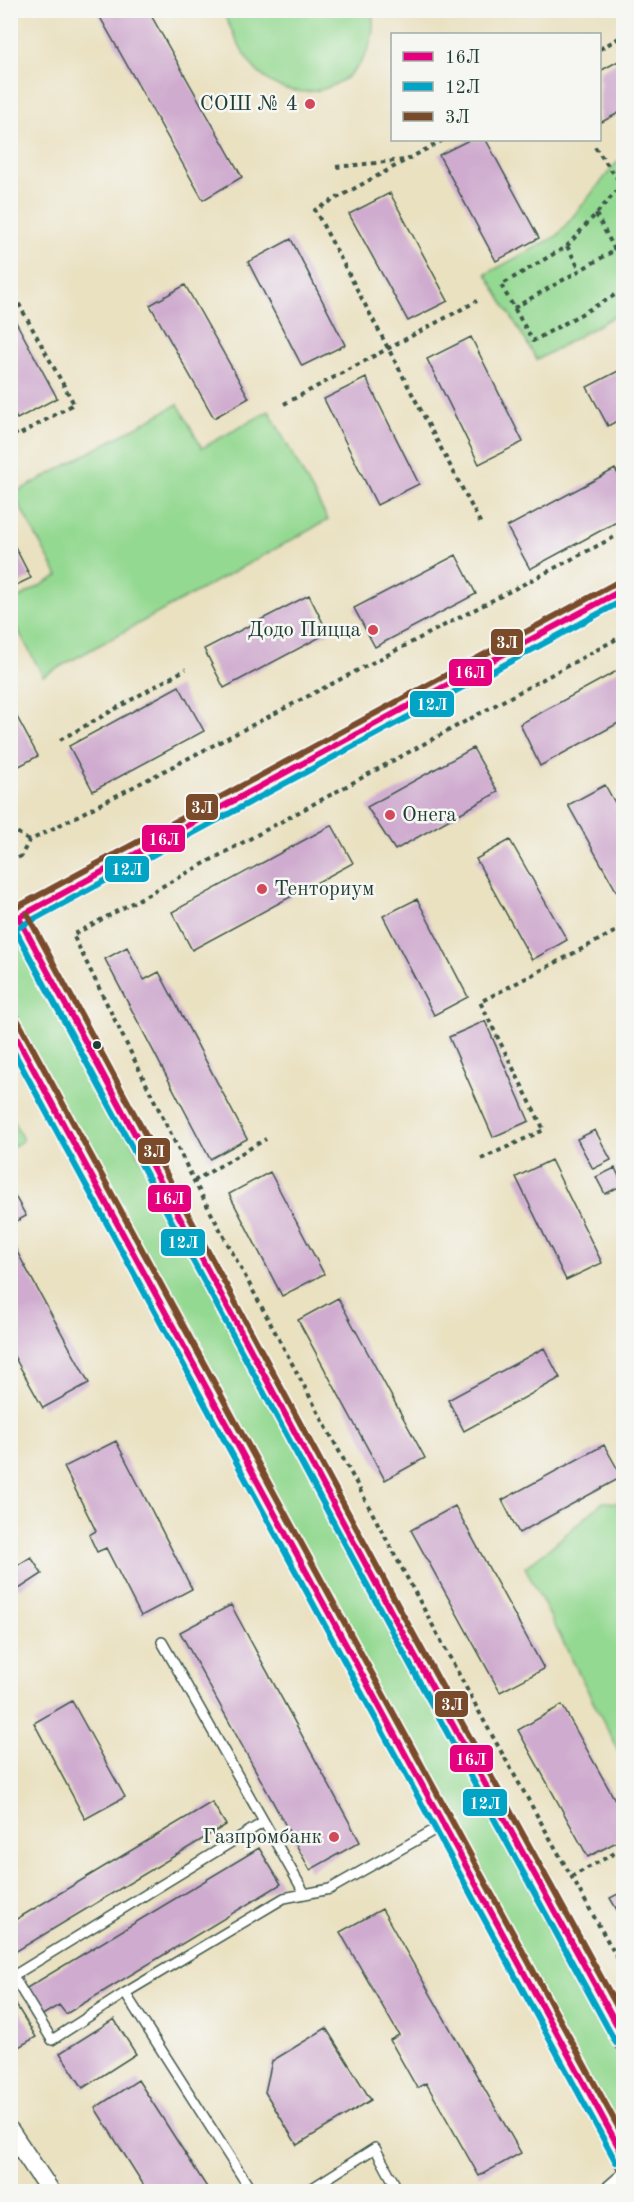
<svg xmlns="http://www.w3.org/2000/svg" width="634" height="2202" font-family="'Old Standard TT',serif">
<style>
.green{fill:#94d992;stroke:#5a8b63;stroke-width:1.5}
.building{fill:#cfabcf}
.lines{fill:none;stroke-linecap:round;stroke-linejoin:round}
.service-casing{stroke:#3d5649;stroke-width:12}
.minor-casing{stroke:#3d5649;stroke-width:21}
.tertiary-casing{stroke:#3d5649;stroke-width:26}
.path{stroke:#3d5649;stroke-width:4;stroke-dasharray:4.5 4.5;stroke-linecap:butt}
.service{stroke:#fff;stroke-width:9}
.minor{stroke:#fff;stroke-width:18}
.tertiary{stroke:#fff;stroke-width:22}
.bus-1-casing{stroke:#f6f6f2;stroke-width:10}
.bus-2-casing{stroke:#f6f6f2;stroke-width:10}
.bus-3-casing{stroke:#f6f6f2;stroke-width:10}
.bus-1{stroke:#e5007d;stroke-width:6}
.bus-2{stroke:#02a4c6;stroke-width:6}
.bus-3{stroke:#7a4b2a;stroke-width:6}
.poi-dot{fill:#d1495b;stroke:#f6f6f2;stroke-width:2}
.bus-dot{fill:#1f3d34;stroke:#f6f6f2;stroke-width:2}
.labels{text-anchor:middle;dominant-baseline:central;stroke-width:5;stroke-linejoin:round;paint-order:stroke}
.poi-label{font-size:21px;fill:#1f3d34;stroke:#f6f6f2;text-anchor:end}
.line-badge{stroke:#f6f6f2;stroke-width:2}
.badge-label{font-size:16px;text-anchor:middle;font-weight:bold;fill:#fff}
</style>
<rect width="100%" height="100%" fill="#f6f6f2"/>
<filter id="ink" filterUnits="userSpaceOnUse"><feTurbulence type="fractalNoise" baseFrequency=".0167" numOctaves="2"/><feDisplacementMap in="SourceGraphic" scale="12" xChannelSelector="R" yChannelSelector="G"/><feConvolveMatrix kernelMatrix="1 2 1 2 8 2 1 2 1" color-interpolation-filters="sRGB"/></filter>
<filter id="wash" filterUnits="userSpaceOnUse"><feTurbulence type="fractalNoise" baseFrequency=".008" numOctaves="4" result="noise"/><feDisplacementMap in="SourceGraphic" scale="24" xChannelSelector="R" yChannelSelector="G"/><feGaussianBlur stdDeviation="1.35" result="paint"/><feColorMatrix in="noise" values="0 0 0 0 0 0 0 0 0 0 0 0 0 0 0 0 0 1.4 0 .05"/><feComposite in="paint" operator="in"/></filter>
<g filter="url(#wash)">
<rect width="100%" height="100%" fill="#eae1c1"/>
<path class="green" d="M222,11H372C383,74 309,118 260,74C244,60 232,29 222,11Z
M623,158V311L537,360L486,274L557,236L618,161Z
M178,404L202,448L269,411L328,520L43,676L11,617V602L58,576L13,494Z
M11,922L623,2039V2158L11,1025Z
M11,1116L23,1140L11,1148H10Z
M603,1502L623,1503V1760L525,1567L551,1547Z"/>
<g id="blocks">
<path class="building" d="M96,10H148L242,177L203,200Z
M624,58V110L600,123V71Z
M469,140H486L539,238L496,261L439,155Z
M390,193L448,301L408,321L349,214Z
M291,239L345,345L302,366L248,262Z
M185,285L249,398L214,418L150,305Z
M10,311L57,398L17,419L10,406Z
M471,337L523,442L479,464L427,359Z
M624,368V417L608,426L587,387Z
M366,378L419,484L377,505L324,399Z
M615,469L624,484V518L530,569L507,527Z
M10,537L31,578L10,588Z
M456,555L476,594L375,647L354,608Z
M309,595L328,633L224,688L204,649Z
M624,667V720L540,766L520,724Z
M179,686L204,731L93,791L69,746Z
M10,704L38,756L10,771Z
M473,748L498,792L395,850L367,807Z
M605,785L624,819V900L622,901L568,805Z
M332,825L353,863L192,950L172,912Z
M510,840L567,940L532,960L476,859Z
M417,899L468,997L434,1015L383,916Z
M127,947L144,980L159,972L247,1139L210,1159L105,959Z
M485,1021L529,1121L493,1137L449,1037Z
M595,1130L611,1160L593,1169L577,1139Z
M551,1160L602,1263L566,1280L516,1177Z
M615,1168L623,1185L605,1194L596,1177Z
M270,1172L324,1274L282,1296L229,1194Z
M10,1187L26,1216L10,1225Z
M10,1239L89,1383L43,1408L10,1349Z
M338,1298L425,1458L385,1480L298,1320Z
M544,1348L560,1378L464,1431L448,1400Z
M116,1441L192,1589L141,1616L106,1548L97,1552L89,1535L96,1531L64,1467Z
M604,1445L622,1477L519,1533L502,1500Z
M455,1506L544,1669L500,1692L411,1530Z
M31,1557L42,1574L19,1589L10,1576V1570Z
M231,1605L360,1842L310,1870L180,1632Z
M72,1701L125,1797L85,1819L34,1723Z
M562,1705L624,1816V1838L588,1857L518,1730Z
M212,1802L226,1825L10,1955V1923Z
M259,1848L281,1884L66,2014L59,2005L41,2016L25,1989Z
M624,1891V1922L610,1898Z
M382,1909L521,2153L479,2176L426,2083L417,2088L390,2040L399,2035L340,1932Z
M10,1995L36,2037L10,2052Z
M114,2019L136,2054L83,2088L60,2053Z
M326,2028L371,2100L297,2145L265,2092L272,2061Z
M138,2080L210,2192H148L95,2108Z"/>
</g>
</g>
<g filter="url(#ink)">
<use href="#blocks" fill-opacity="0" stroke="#3d5649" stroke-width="1.5"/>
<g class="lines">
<defs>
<path id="service" d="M162,1642L305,1894
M125,1993L52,2040L13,1976L264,1822
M252,2192L125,1993L284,1898L330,1889L443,1825
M306,2192L375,2148L399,2192"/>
<path id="minor" d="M10,2131L51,2192
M608,2192L624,2178"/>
<path id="tertiary" d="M19,918C220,1292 419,1667 624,2039
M10,922L624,589
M10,1025L624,2158"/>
</defs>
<use href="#service" class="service-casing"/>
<use href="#minor" class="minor-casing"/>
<use href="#tertiary" class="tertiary-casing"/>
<path class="path" d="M600,49L624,35
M443,140L315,210L481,524
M595,147L624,188
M336,167L405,160
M624,183L567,246L501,285L533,341L624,290
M596,214L615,250
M567,246L580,270
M10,288L74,404L17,436L10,425
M514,308L624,245
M284,404L477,301
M624,635L73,935L194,1181L484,1721L624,1970
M60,740L186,669
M10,827L29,841
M10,862L21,856L29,841L624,532
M481,1159L544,1130L480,1002L624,927
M194,1181L266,1139
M571,1877L624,1848"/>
<use href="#service" class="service"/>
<use href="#minor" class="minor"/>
<use href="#tertiary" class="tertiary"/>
<defs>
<path id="bus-1" d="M19,918L395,1619L624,2038
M10,922L624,589
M10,1026L624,2157"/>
<path id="bus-2" d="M11,922L388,1624L616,2043
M14,930L624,600
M10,1045L616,2162"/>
<path id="bus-3" d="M10,911L620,581
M27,914L403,1615L624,2019
M18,1021L624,2138"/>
</defs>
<use href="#bus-1" class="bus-1-casing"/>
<use href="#bus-2" class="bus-2-casing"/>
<use href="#bus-3" class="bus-3-casing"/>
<use href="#bus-1" class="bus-1"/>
<use href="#bus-2" class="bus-2"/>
<use href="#bus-3" class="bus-3"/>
</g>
</g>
<g class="poi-dot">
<circle cx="310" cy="104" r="6"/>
<circle cx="373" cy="630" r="6"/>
<circle cx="390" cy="815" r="6"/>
<circle cx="262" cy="889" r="6"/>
<circle cx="334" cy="1837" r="6"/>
</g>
<circle class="bus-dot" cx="97" cy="1045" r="5"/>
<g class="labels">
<g class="poi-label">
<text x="298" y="104">СОШ № 4</text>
<text x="361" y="630">Додо Пицца</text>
<text x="402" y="815" text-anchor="start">Онега</text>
<text x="274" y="889" text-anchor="start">Тенториум</text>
<text x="322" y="1837">Газпромбанк</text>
</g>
</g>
<g class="line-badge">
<rect x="490" y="628" width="34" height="28" rx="6" fill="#7a4b2a"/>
<rect x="448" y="658" width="45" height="29" rx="6" fill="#e5007d"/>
<rect x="409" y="690" width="46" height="28" rx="6" fill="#02a4c6"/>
<rect x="185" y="793" width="34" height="28" rx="6" fill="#7a4b2a"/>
<rect x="141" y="824" width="45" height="29" rx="6" fill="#e5007d"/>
<rect x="104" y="855" width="46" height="28" rx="6" fill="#02a4c6"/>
<rect x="137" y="1137" width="34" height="28" rx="6" fill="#7a4b2a"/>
<rect x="147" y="1184" width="45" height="29" rx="6" fill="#e5007d"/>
<rect x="160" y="1228" width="46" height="29" rx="6" fill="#02a4c6"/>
<rect x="434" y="1690" width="35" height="28" rx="6" fill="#7a4b2a"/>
<rect x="449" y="1744" width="45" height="29" rx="6" fill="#e5007d"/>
<rect x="462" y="1788" width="46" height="29" rx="6" fill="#02a4c6"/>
</g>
<g class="badge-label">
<text x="507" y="648">3Л</text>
<text x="470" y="678">16Л</text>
<text x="432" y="710">12Л</text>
<text x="202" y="813">3Л</text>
<text x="164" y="845">16Л</text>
<text x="127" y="875">12Л</text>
<text x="154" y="1157">3Л</text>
<text x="169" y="1204">16Л</text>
<text x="183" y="1248">12Л</text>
<text x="452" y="1710">3Л</text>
<text x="471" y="1765">16Л</text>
<text x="485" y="1809">12Л</text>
</g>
<rect width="634" height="2202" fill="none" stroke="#f6f6f2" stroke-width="36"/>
<rect x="391" y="33" width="210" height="108" fill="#f6f6f2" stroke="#a0aca6" stroke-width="1.5"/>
<rect x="403" y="52" width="30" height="9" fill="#e5007d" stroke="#a0aca6" stroke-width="1.5"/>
<text x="445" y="63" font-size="18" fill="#1f3d34">16Л</text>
<rect x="403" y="82" width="30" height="9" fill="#02a4c6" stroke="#a0aca6" stroke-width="1.5"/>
<text x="445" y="93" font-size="18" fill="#1f3d34">12Л</text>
<rect x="403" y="112" width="30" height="9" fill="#7a4b2a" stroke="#a0aca6" stroke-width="1.5"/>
<text x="445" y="123" font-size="18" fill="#1f3d34">3Л</text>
</svg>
